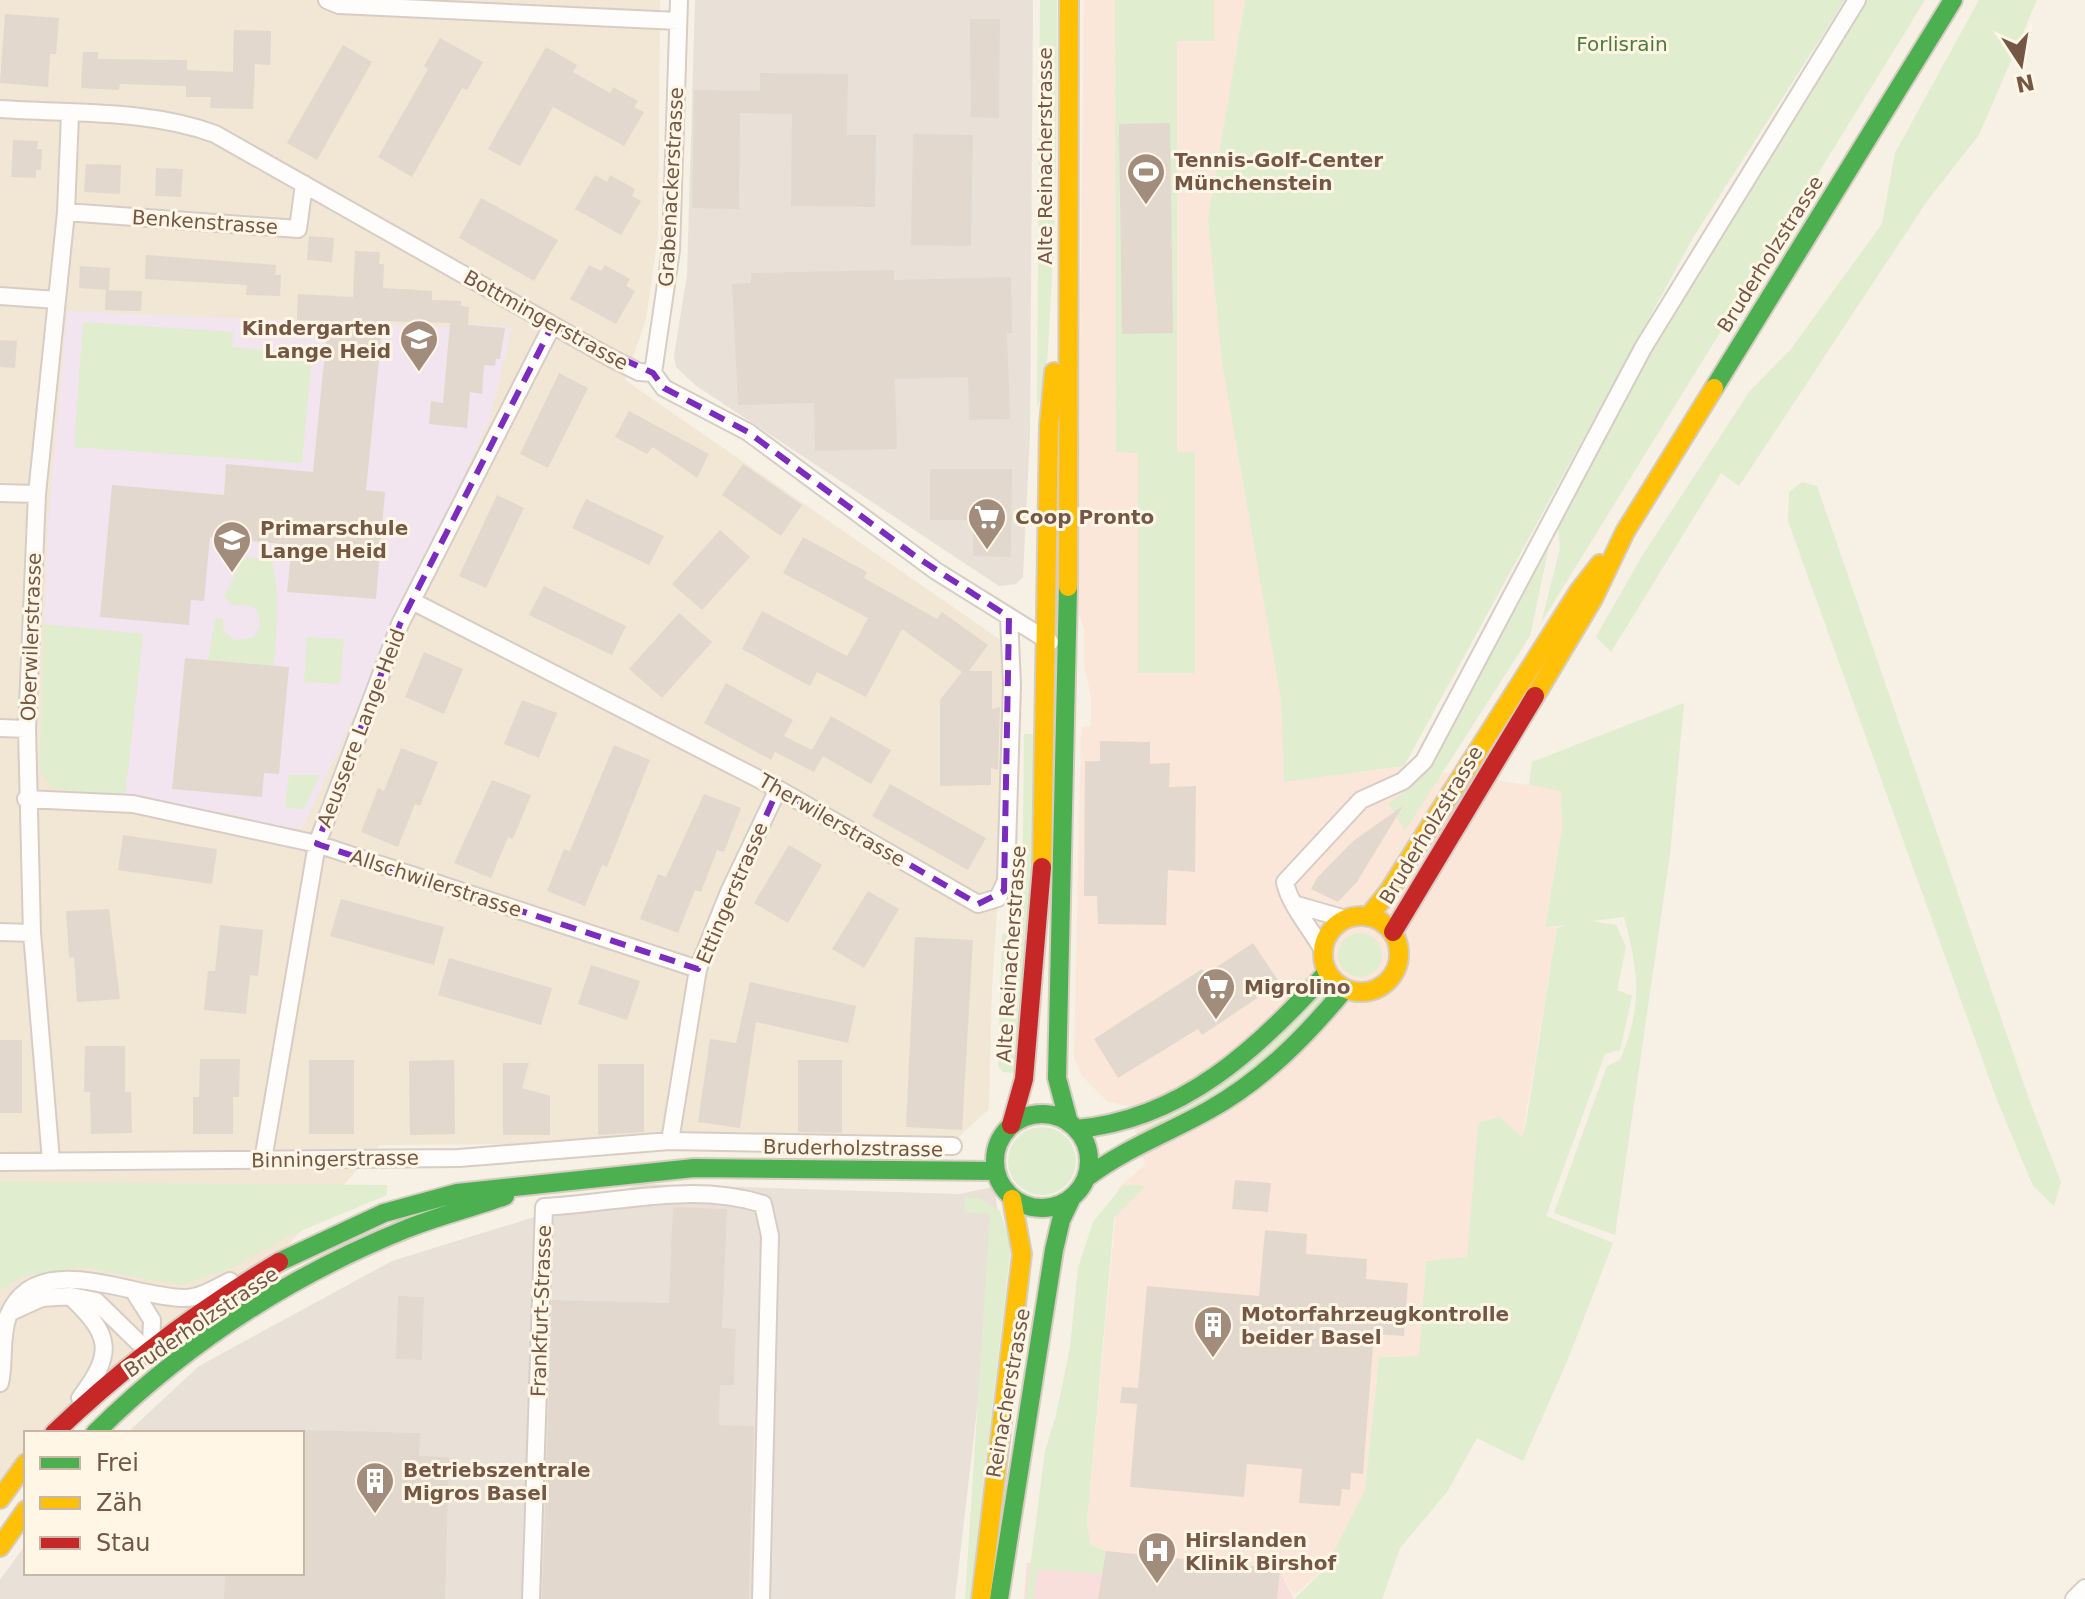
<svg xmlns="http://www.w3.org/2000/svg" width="2085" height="1599" font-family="'DejaVu Sans',sans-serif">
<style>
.residential{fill:#f2e6d4}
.commercial{fill:#fbe7da}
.industrial{fill:#e9e0d7}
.education{fill:#f2e5f0}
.medical{fill:#f9dfdc}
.green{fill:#e0edcf}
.building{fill:#e3d8cd}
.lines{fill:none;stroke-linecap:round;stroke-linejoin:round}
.street-casing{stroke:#d7cdc4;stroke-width:20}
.fast-casing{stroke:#d7ccc2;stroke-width:22}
.slow-casing{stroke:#d7ccc2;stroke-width:22}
.jam-casing{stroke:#d7ccc2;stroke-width:22}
.street{stroke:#fefdfb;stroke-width:16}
.fast{stroke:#4caf50;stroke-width:18}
.slow{stroke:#ffc107;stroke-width:18}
.jam{stroke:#c62828;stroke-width:18}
.marked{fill:none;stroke:#7b2cbf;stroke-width:6;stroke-dasharray:16 10;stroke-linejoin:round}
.labels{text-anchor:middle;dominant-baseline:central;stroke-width:6;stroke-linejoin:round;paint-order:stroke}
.park-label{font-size:20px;fill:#4d7b3d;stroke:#fff6e6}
.street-label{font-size:20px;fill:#755745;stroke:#fff6e6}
.poi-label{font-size:20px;font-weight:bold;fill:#755745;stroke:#fff6e6;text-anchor:start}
</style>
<rect width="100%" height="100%" fill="#f6f0e5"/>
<path class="residential" d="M0,0H660L658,236L646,319L625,380L1005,643L1002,835L992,988L989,1109L954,1141L380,1145L264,1271L54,1433H26V1466L0,1499Z"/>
<path class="commercial" d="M1084,0H1245L1208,220L1281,700L1284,782L1404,766L1561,790L1562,829L1545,926L1557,928L1522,1138L1500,1117L1478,1123L1467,1257L1426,1261L1419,1356L1379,1357L1365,1490L1325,1569L1294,1595L1280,1571L1106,1551L1091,1545L1087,1523L1118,1188L1145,1165L1128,1106L1108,1102L1081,1075L1074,1058L1081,727L1091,726V696L1084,667V628L1077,611Z"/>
<path class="industrial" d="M695,0H1033L1030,433L1023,577L1016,584L999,586L695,385L676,367L674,356L687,275Z
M641,1184L959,1194L994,1187L999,1219L955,1599H0V1580L26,1544V1573H302V1433H127L199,1366L392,1261Z"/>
<path class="education" d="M67,311L437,327L481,324L512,328L490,418L303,827L285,829L233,814L125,797L44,624L48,524Z"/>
<path class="medical" d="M1106,1551L1272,1568L1280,1571L1294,1599H1024L1027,1563L1103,1574Z"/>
<path class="green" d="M1040,0H1057C1057,98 1057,196 1051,294C1048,332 1050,374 1037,409Z
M1115,0H1214V41H1177V452H1195V673H1138V453L1116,452Z
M1245,0H1845L1694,236L1404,766L1284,782L1281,700L1222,362L1208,220Z
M1866,0H1925L1541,623L1560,549L1558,527L1577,488L1672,310Z
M1979,0H2037L1979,135L1927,201L1739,486L1721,473L1611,652L1596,637L1642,556L1750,391L1791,349L1882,224L1895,153Z
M83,322L233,332L232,347L312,355L302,463L74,447Z
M1802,482L1817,486L2030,1102L2061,1182L2054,1206L2033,1186L1997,1100L1788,521L1789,492Z
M1550,542L1530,636L1405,831L1389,804L1431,768Z
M249,557L272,561C281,595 276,631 274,666L208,660L215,619L222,618L224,631L235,640L252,638C262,628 263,616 252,606L232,605L224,597L241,562Z
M44,624L143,634L125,797L54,788L40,772Z
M307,637L344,639L340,684L304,682Z
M1684,703L1670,854L1615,1235L1554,1213L1607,1066L1620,1060C1643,1005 1639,973 1624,917L1592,921L1616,925L1626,947L1617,990L1632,996L1620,1050L1605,1054L1546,1216L1613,1243L1568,1359L1523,1461L1477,1438L1447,1492L1400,1548L1382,1599H1294L1325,1569L1365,1490L1379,1357L1419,1356L1426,1261L1467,1257L1478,1123L1500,1117L1522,1137L1526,1123L1557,928L1567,925L1545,927L1562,829L1561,791L1529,785L1532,762Z
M1024,734H1034L1031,904L1015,1073L1003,1072L998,1066L1002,934L1022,932Z
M289,775H320L304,809L285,808Z
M1338 955a22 22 0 1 1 44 0a22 22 0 1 1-44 0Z
M1326,987L1334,993L1272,1057L1215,1099L1138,1141L1136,1134L1214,1088Z
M1008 1161a34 34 0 1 1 68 0a34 34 0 1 1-68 0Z
M0,1182L387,1185V1195L293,1234L230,1268L181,1285L83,1267L23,1276L0,1290Z
M1123,1185L1146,1186L1114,1218L1087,1523L1091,1545L1106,1551L1103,1574L1038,1569L1033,1599H1026L1045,1451L1056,1415L1070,1348L1078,1268L1093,1222Z
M965,1196L981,1199L1000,1211L1011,1246L970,1599H965L990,1214L964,1212Z"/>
<path class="building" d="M5,14L59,18L56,54H50L48,87L0,83Z
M970,19H1000L999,118L971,117Z
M234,30L271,31L270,65L255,64L253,109L210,108L211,97H186V86L120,84L119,90L81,88L83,52H98V59L187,60V70L233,72Z
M440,38L483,62L467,90L462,88L412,177L378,157L428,69L424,66Z
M343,45L372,62L317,160L287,143Z
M546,47L577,65L573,72L610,93L613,87L638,101L634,107L644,112L624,146L553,107L520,166L488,149Z
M760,73L848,74L847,135H876L875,207L791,206L792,114L740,113L739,209L692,208L694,90L760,91Z
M1170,123L1173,333L1122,334L1119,124Z
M913,134L973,135L971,246L911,245Z
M13,140L38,141L37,149H42L41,170H36V178L11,177Z
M86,164L121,165L120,194L84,192Z
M156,168L183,169L181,197L155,196Z
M595,175L607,182L610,175L635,189L632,196L641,201L621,235L575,209Z
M481,198L558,240L534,281L459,238Z
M309,236L334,238L332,262L307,260Z
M355,251L380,252L379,264H384L383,288L432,291V300L461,301V306L469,307L468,325L505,328L500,359H496L495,366L484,365L482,394L470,392L467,428L429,424L431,401L443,403L450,323L383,321L366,490L385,492L376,599L287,592L292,545L210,537L204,601L191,600L189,625L100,617L112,485L224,495L226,464L313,472L328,321L297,320L298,294L353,297Z
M146,255L276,265L275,275H281L280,296L246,295L247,285L145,279Z
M589,265L601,271L605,265L630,279L626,286L635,291L616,324L570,299Z
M80,266L110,268L109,290L79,288Z
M894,270V280L1011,277L1012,333H1007L1010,419L969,420L968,377L895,379L897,449L815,451L814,403L738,405L732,284L751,283V273Z
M106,290L142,291L141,311L105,310Z
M0,340L17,341L15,368L0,367Z
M559,373L588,388L548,468L520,454Z
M629,411L709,454L697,478L653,447L647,454L615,437Z
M743,464L802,505L781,536L722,495Z
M930,469H1012L1011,557L973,556V520H930Z
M497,495L524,508L486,588L459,576Z
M586,499L664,536L649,565L572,528Z
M720,530L750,557L702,610L672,584Z
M803,537L867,572L864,578L937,619L942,612L988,645L969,671H992V709L1000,707L998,770L991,768V785L940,786V700L962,672L902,629L866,697L817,672L810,686L742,649L762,611L847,656L859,635L868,618L783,573Z
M544,586L626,626L612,655L529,615Z
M679,613L712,642L662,698L629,669Z
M424,652L463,669L444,714L405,697Z
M185,658L289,667L279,774L264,773L262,797L172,789Z
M726,683L793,720L784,736L812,750L831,716L891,750L871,784L823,756L814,772L775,752L771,760L704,723Z
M522,700L557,713L539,758L504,744Z
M1100,741L1150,742V764L1170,763L1169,787L1196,786L1195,872L1168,870L1166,925L1098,924L1097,896H1084L1085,761H1100Z
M614,745L650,760L607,867L602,865L585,906L547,891L564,849L570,851Z
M401,748L438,762L420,806L415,804L398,847L361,832L378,788L384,791Z
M492,780L531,795L513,839L508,837L491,878L454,863Z
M890,784L986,838L968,870L872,816Z
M704,794L741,808L724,852L717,850L701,892L695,890L678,933L640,919L658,874L666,877Z
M1403,806L1357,882L1338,902L1311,889L1317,878L1353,841Z
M123,835L217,849L212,884L118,870Z
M789,845L822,865L788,923L754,903Z
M868,891L899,909L864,968L832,949Z
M341,899L444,927L434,965L330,936Z
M109,909L120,999L77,1002L74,957L69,958L66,911Z
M220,925L263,930L258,976L250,975L246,1014L204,1010L208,971H215Z
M915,937L973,940L962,1130L906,1127Z
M1253,943L1280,983L1202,1035L1198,1029L1118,1078L1094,1039L1202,969L1206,974Z
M449,958L552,988L541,1025L438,995Z
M591,965L640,981L627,1020L578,1004Z
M750,982L856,1006L848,1043L756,1022L740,1128L698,1122L710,1039L736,1043Z
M0,1040H22V1113H0Z
M85,1046H125V1092H131L132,1133L91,1134L90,1092H84Z
M200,1059H240L239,1097H233V1134H193V1097H199Z
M309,1060H354V1134H309Z
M454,1060L455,1134L410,1135L409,1061Z
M798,1060H842V1133L798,1132Z
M503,1063H529L522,1088L550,1096V1135H503Z
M598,1064H644V1132L598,1135Z
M1235,1180L1271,1183L1268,1212L1232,1209Z
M673,1207L727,1209L722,1328L736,1329L734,1385H720L719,1425L754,1426L749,1599H542L552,1300L669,1303Z
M1265,1230L1307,1234L1306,1254L1367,1259L1366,1279L1408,1283L1404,1336L1374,1334L1363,1474L1351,1473L1350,1490L1342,1489L1340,1506L1299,1503L1302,1469L1247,1464L1244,1497L1130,1487L1137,1404L1120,1403L1122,1387L1138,1388L1147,1286L1259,1296Z
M398,1296L424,1297L422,1360L396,1359Z
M302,1430L420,1433L419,1456L449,1457L445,1599H224L225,1573H302Z
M1106,1551L1272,1568L1280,1571L1277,1599H1098Z"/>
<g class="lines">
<defs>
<path id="street" d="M327,0L339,5L678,21
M0,109C71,114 148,109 215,134L609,357L639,372L653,373
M66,212L298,229L304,184
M0,296L57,300
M653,373L664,388L748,432L936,571L1050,642
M653,373L671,250L679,0
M0,493L37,494
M412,601L778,789L978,904L998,898L1006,881L1012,685L1009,617
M0,728L27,729
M26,799L133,804L317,844L698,969
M1297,905L1346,919
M0,932L32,933
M1323,950C1311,929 1289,904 1285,882L1361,800L1403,781L1424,761L1643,348L1857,0
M670,1141L698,969L729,892L778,789
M263,1160L317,844L400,624L552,326
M51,1161L32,933L27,729L37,494L66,212L70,114
M0,1162L459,1158L670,1141L953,1146
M71,1296L96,1301L138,1342L151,1348L152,1320L133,1290
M11,1312L42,1298L70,1296C111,1335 115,1352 80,1398
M0,1383C5,1361 0,1339 8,1316C36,1247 132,1298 184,1298C200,1298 216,1288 230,1281
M531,1599L544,1207C617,1203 692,1182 763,1204L770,1236L761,1599
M2074,1599L2085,1588"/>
<path id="fast" d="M1714,388L1953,0
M1068,587L1057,1078L1069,1123
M995 1161a47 47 0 1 1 94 0a47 47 0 1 1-94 0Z
M1076,1129C1182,1120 1259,1048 1327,972
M1086,1178C1124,1149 1168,1133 1209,1110C1263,1080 1306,1036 1345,989
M279,1262L384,1213L457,1193L694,1168L996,1171
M95,1433C185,1344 289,1276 406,1229C438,1216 472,1208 505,1196
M999,1599L1054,1250L1061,1220L1072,1197"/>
<path id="slow" d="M1068,587L1069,0
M1535,696L1593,599L1625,532L1714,388
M1042,867L1049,425L1054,372
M1323 954a38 38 0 1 1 76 0a38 38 0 1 1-76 0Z
M1368,917L1389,891L1579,591L1600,564
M0,1499L26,1463
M0,1547L26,1510
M981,1599L1022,1254L1012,1199"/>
<path id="jam" d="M1393,932L1535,696
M1011,1125L1024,1079L1042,867
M54,1433C123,1367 197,1311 279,1262"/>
</defs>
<use href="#street" class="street-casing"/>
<use href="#fast" class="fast-casing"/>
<use href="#slow" class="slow-casing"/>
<use href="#jam" class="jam-casing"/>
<use href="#street" class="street"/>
<use href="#fast" class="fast"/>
<use href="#slow" class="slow"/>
<use href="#jam" class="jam"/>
</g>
<path class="marked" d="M552,326L653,373L664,388L748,432L915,556L1009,617L1004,891L978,904L778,789L698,969L317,844L400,624Z"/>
<defs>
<symbol id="stadium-pin" viewBox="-11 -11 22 30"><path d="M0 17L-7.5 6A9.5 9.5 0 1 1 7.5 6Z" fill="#a28d7d" stroke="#fff6e6"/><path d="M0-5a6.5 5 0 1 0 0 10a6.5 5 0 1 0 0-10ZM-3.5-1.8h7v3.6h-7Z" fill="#fff"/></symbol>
<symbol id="school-pin" viewBox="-11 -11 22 30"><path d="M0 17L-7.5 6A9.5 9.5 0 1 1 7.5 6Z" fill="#a28d7d" stroke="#fff6e6"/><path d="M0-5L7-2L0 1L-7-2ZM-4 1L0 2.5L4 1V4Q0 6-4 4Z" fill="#fff"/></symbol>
<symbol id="supermarket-pin" viewBox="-11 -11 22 30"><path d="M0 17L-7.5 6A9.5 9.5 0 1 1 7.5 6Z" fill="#a28d7d" stroke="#fff6e6"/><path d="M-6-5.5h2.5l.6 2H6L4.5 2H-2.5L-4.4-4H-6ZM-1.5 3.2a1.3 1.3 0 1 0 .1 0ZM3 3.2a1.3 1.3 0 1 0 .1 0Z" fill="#fff"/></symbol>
<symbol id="building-pin" viewBox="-11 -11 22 30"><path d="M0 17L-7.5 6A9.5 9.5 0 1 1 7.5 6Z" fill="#a28d7d" stroke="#fff6e6"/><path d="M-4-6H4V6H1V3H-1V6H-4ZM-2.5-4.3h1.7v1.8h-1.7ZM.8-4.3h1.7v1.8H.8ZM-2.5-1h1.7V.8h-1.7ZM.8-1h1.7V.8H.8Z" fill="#fff"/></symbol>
<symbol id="hospital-pin" viewBox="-11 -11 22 30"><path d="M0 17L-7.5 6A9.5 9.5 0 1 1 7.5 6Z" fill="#a28d7d" stroke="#fff6e6"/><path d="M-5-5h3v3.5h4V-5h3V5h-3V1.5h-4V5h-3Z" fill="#fff"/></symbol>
</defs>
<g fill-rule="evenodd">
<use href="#stadium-pin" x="1124" y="150" width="44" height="60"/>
<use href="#school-pin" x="397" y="317" width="44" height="60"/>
<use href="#supermarket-pin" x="965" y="495" width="44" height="60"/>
<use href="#school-pin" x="210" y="518" width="44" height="60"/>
<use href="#supermarket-pin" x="1194" y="965" width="44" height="60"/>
<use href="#building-pin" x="1191" y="1303" width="44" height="60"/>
<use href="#building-pin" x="353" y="1459" width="44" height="60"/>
<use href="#hospital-pin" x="1135" y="1529" width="44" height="60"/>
</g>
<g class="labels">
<g class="park-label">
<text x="1622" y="44">Forlisrain</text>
</g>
<g class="street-label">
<text transform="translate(1045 156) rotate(-90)">Alte Reinacherstrasse</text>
<text transform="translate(671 187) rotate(-87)">Grabenackerstrasse</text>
<text transform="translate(205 222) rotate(4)">Benkenstrasse</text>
<text transform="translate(1770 254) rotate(-58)">Bruderholzstrasse</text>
<text transform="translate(546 320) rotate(29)">Bottmingerstrasse</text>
<text transform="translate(31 637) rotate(-88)">Oberwilerstrasse</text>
<text transform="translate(361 728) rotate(-69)">Aeussere Lange Heid</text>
<text transform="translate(832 820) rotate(30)">Therwilerstrasse</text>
<text transform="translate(1431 825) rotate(-59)">Bruderholzstrasse</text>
<text transform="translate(436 883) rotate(18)">Allschwilerstrasse</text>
<text transform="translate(732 893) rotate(-67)">Ettingerstrasse</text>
<text transform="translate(1011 954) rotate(-86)">Alte Reinacherstrasse</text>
<text transform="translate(853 1148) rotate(1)">Bruderholzstrasse</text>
<text transform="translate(335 1159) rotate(-1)">Binningerstrasse</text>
<text transform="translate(541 1311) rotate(-88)">Frankfurt-Strasse</text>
<text transform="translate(201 1322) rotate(-34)">Bruderholzstrasse</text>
<text transform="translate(1008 1393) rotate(-80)">Reinacherstrasse</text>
</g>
<g class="poi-label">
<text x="1174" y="160">Tennis-Golf-Center<tspan x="1174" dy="23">Münchenstein</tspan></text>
<text x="391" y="328" text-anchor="end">Kindergarten<tspan x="391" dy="23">Lange Heid</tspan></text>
<text x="1015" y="517">Coop Pronto</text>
<text x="260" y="528">Primarschule<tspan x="260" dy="23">Lange Heid</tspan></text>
<text x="1244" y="987">Migrolino</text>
<text x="1241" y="1314">Motorfahrzeugkontrolle<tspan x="1241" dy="23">beider Basel</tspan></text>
<text x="403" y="1470">Betriebszentrale<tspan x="403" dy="23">Migros Basel</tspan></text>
<text x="1185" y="1540">Hirslanden<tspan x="1185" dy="23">Klinik Birshof</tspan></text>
</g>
</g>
<rect x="24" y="1431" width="280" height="144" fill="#fff6e6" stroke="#c8b6a6" stroke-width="2"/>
<rect x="40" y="1457" width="40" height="12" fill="#4caf50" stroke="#c8b6a6" stroke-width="2"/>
<text x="96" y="1471" font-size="24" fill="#755745">Frei</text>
<rect x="40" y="1497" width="40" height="12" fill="#ffc107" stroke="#c8b6a6" stroke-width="2"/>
<text x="96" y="1511" font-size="24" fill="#755745">Zäh</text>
<rect x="40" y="1537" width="40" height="12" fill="#c62828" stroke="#c8b6a6" stroke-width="2"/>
<text x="96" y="1551" font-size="24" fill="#755745">Stau</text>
<g transform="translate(2021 64) rotate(168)" stroke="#fff6e6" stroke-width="6" paint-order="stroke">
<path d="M0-6L14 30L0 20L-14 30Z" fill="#755745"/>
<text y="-12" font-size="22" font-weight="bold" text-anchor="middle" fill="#755745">N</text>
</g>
</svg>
